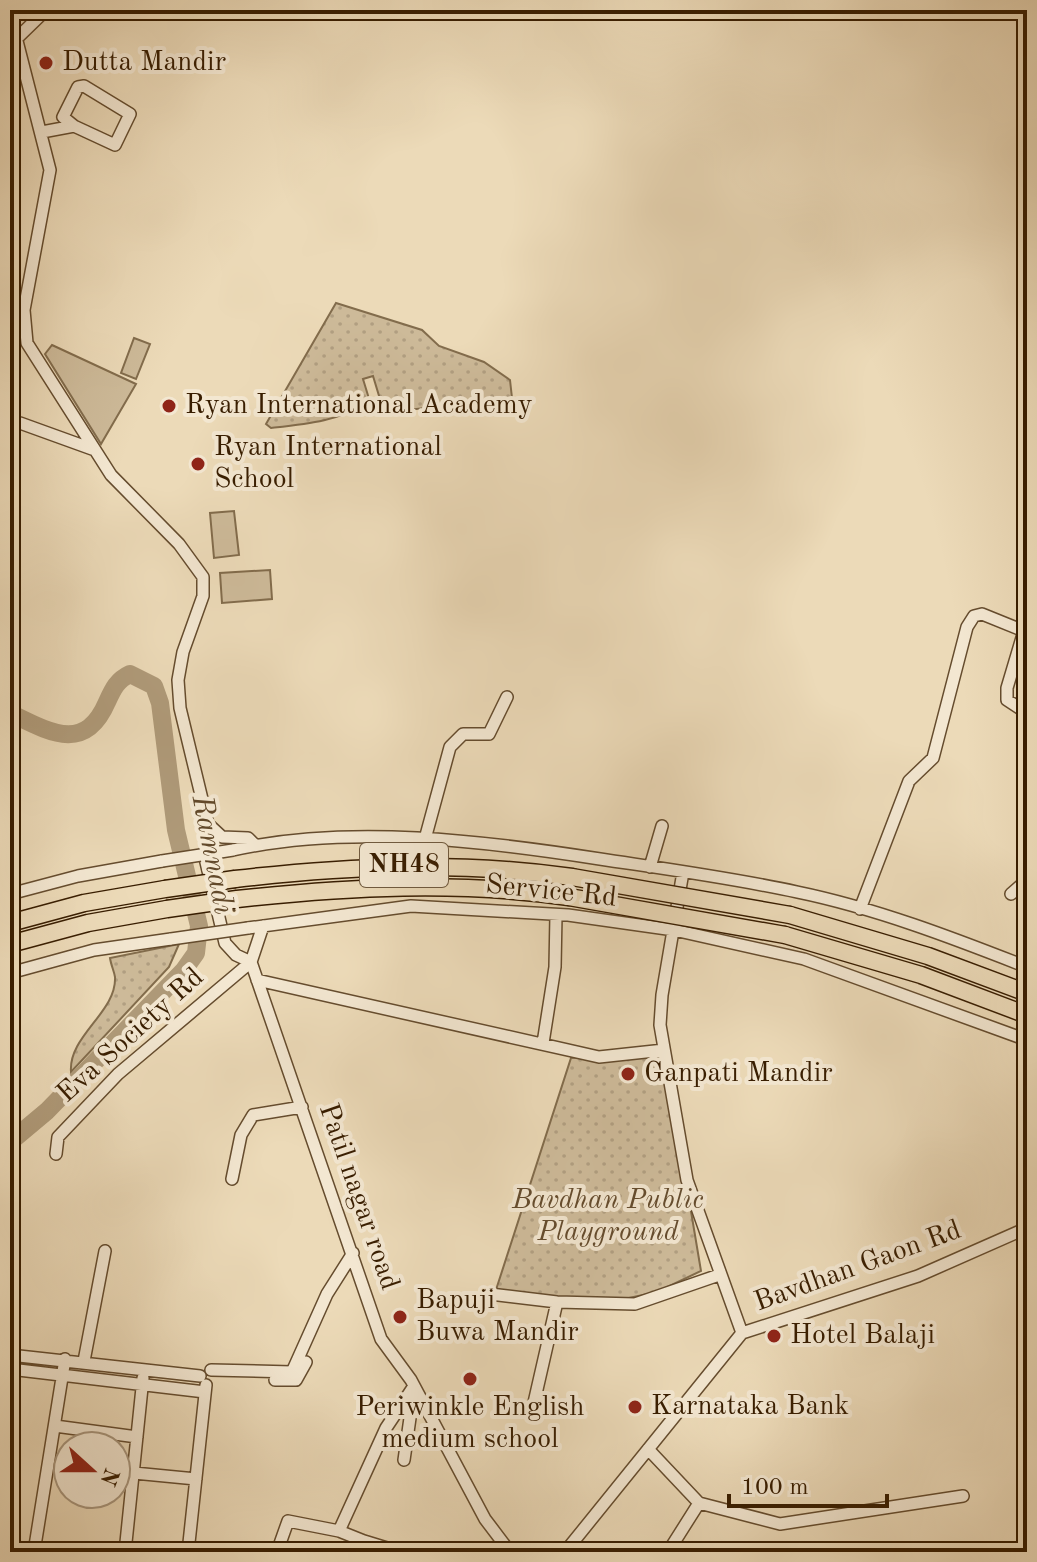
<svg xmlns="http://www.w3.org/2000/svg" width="1037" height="1562" font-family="'Old Standard TT',serif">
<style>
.green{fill:url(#green-dots);stroke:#826c4c;stroke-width:2}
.pitch{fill:#cdba99;stroke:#826c4c;stroke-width:2}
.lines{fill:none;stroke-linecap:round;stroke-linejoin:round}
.river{stroke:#af9a79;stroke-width:18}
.minor-casing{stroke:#654c2e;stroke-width:14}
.highway-casing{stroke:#381d00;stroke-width:19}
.minor{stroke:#f3e7d1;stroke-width:11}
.highway{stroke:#ecdab8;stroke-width:16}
.minor-bridge-casing{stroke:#654c2e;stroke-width:14;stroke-linecap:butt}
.highway-bridge-casing{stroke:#381d00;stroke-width:19;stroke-linecap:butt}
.minor-bridge{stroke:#f3e7d1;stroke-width:11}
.highway-bridge{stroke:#ecdab8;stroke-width:16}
.poi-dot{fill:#8f2418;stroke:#f3e7d1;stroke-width:3}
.labels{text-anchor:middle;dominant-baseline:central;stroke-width:8;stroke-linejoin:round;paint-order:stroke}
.shield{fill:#f3e7d1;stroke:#705a3f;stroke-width:2}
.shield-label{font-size:26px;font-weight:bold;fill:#381d00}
.poi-label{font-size:28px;fill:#381d00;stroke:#f3e7d1;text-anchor:start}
.street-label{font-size:28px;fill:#381d00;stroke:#f3e7d1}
.park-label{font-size:28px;font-style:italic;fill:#654c2e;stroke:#f3e7d1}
.water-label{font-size:30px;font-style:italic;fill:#62492a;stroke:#f3e7d1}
</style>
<defs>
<pattern id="green-dots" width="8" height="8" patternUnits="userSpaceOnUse" patternTransform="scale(2)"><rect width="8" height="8" fill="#cdba99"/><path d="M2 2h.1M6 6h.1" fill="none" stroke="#b19f82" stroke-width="1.8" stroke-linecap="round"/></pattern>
</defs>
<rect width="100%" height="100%" fill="#ecdab8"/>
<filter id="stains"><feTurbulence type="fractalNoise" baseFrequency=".0025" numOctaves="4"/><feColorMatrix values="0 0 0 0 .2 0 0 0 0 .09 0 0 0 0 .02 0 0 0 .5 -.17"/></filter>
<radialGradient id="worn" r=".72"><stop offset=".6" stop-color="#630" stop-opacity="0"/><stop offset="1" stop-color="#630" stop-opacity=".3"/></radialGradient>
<path class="green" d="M336,303L422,330L439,346L484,362L510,380L512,398L399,411L380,399L373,376L363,379L370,402C339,421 307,424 271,428L266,424Z
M179,944L169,967L71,1072C68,1036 117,1012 115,977C114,971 111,965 110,958Z
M664,1050L701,1271L657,1292L610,1302L494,1296L571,1058Z"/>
<path class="pitch" d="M134,338L150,344L136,379L121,373Z
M52,345L136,384L101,444L45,354Z
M234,511L239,555L214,558L210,513Z
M270,570L272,599L222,603L220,573Z"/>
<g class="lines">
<path class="river" d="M10,713C51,733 85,753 107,702C113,689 117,680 130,674L154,686L160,703L176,830L199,926L196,953L184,970L47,1111L10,1142"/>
<defs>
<path id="minor" d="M17,41L50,170L24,310L27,343L111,475L179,544L203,577V596L183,652L178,680L180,708L208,824L205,858L225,943L236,955L251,962
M10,45L46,10
M84,86L130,114L115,145L74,126L63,117L78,87Z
M42,132L74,126
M20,423L92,449
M208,824L222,837L248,838L255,845
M425,839L450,747L463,734H489L507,697
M233,850C349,824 485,841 600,859C666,869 733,878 797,892C875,908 953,938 1027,967
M650,867L662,826
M683,872L662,995L660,1025L687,1180L742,1333
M10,894L78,876L162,861
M1011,894L1027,880
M860,909L909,781L933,758L967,627L974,616L982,614L1024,631L1007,688V700L1027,713
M263,926L251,962L381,1339L411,1380L485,1519L510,1552
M248,928L411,906L568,915L674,930L804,959L1027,1040
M10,973L94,950L171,939
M257,980L599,1057L664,1050
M543,1043L555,967L556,915
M56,1154L58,1137L118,1074L251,962
M232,1179L241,1135L253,1115L302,1107
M490,1294L557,1302L635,1304L719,1275
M10,1355L200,1376
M84,1361L105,1251
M10,1369L205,1392
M211,1370L292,1372L327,1294L353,1253
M275,1380H296L306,1362
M533,1407L557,1302
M55,1426L137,1437
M648,1449L699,1503L780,1524L963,1496
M404,1460L412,1404L419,1395
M134,1473L196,1479
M339,1531L386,1428L414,1386
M364,1541L400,1552
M278,1548L292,1552
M34,1552L65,1359
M125,1552L143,1378
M188,1552L206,1385
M277,1552L288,1521L339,1531L364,1541L362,1552
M565,1552L742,1333L918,1276L1027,1228
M668,1552L699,1503"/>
<path id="highway" d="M235,879C349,866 458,861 572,877
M237,899C349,887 457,881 569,897
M790,915L928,956L1027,993
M10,923L84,903L165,889
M785,935L921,975L1027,1015
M10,944L88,923L167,909"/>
</defs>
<use href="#minor" class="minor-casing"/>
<use href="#highway" class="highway-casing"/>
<use href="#minor" class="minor"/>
<use href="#highway" class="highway"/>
<defs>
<path id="minor-bridge" d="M162,861L233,850
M171,939L248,928"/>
<path id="highway-bridge" d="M572,877L790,915
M165,889L235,879
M569,897L785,935
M167,909L237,899"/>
</defs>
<use href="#minor-bridge" class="minor-bridge-casing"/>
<use href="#highway-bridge" class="highway-bridge-casing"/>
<use href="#minor-bridge" class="minor-bridge"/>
<use href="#highway-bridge" class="highway-bridge"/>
</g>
<g class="poi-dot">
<circle cx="46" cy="63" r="8"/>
<circle cx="169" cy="406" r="8"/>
<circle cx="198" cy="464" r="8"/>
<circle cx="628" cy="1074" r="8"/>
<circle cx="400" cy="1317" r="8"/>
<circle cx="774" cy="1336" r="8"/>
<circle cx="470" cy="1379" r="8"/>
<circle cx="635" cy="1407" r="8"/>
</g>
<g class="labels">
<rect class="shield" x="360" y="843" width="88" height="44" rx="6"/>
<g class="shield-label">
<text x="404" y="865">NH48</text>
</g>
<g class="poi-label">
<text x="62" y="63">Dutta Mandir</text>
<text x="185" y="406">Ryan International Academy</text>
<text x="214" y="448">Ryan International<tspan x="214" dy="32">School</tspan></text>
<text x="644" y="1074">Ganpati Mandir</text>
<text x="416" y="1301">Bapuji<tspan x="416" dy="32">Buwa Mandir</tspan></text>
<text x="790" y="1336">Hotel Balaji</text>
<text x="651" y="1407">Karnataka Bank</text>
<text x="470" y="1408" text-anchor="middle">Periwinkle English<tspan x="470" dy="32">medium school</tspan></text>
</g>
<g class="street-label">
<text transform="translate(551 892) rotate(6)">Service Rd</text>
<text transform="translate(131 1036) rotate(-42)">Eva Society Rd</text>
<text transform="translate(358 1197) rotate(71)">Patil nagar road</text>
<text transform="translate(858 1267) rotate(-20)">Bavdhan Gaon Rd</text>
</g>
<g class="park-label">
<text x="608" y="1201">Bavdhan Public<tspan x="608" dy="32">Playground</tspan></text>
</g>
<g class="water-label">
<text transform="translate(212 855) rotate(79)">Ramnadi</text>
</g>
</g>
<rect width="1037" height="1562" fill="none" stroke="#ecdab8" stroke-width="40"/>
<rect x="12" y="12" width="1013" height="1538" fill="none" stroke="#381d00" stroke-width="4"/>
<rect x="20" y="20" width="997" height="1522" fill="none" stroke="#381d00" stroke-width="2"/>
<g transform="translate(92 1470) rotate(111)"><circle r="38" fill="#f3e7d1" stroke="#a8967d" stroke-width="2"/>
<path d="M0-6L14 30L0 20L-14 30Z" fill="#8f2418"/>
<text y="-12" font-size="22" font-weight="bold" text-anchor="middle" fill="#381d00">N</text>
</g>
<path d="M729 1494v12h158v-12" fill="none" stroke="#381d00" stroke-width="4"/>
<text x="741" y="1494" font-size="24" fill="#381d00" stroke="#f3e7d1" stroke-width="6" paint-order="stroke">100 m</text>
<rect width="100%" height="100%" filter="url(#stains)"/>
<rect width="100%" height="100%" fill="url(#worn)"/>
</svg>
